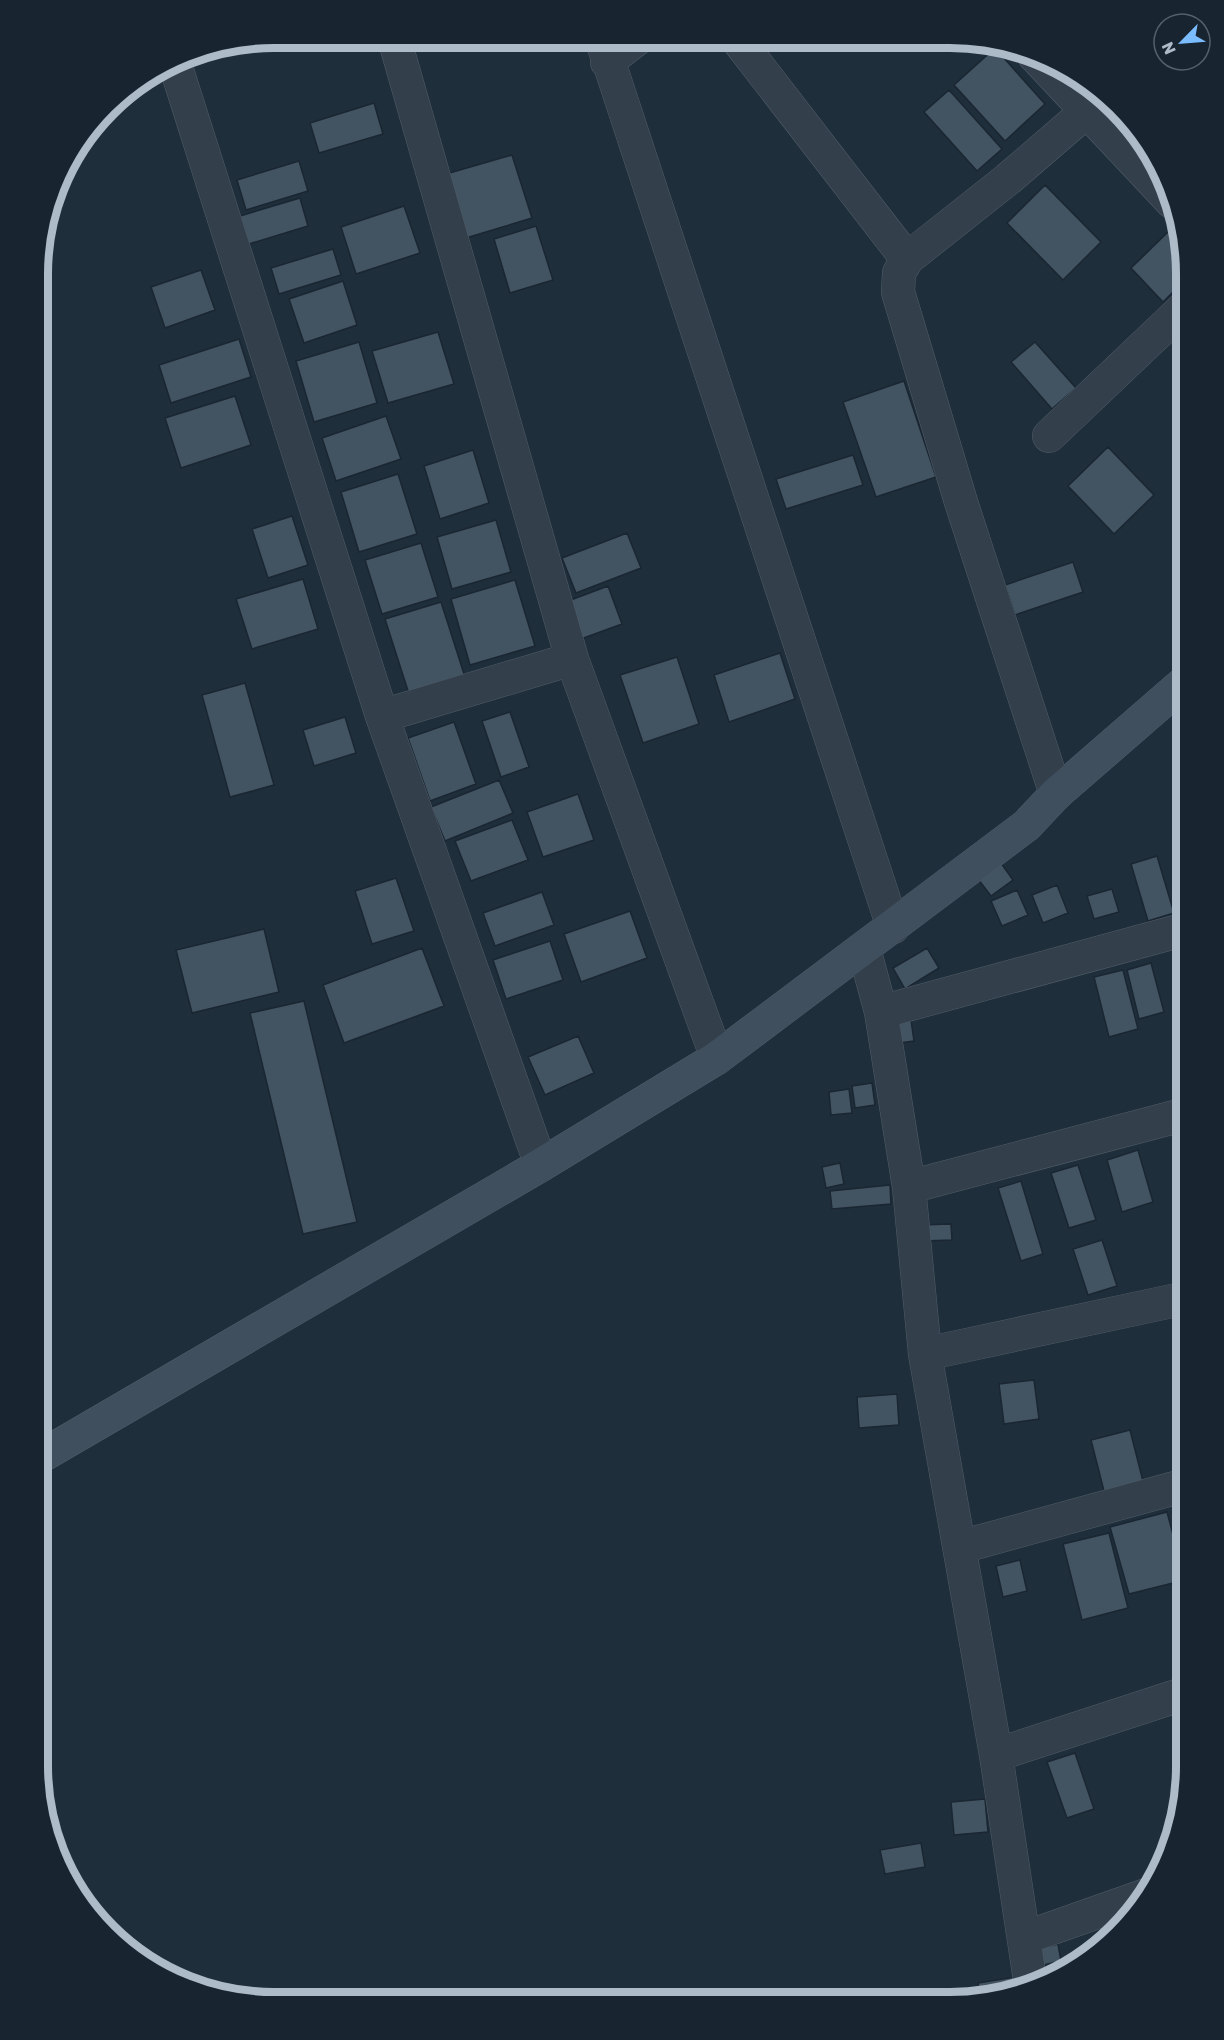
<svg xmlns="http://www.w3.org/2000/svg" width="1224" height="2040" font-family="Rubik,sans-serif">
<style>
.building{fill:#425362;stroke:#1a2631;stroke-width:1.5}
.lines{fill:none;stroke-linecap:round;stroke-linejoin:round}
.street-casing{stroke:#505d68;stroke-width:34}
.secondary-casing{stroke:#505d68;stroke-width:34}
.street{stroke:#333f4b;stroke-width:33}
.secondary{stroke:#404f5e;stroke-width:33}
.rim{fill:none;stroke:#adbac7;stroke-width:8}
</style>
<rect width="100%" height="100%" fill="#1f2e3b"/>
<path class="building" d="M877,39H903L888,52Z
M995,48L1045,104L1005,141L954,85Z
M949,90L1002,149L977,171L924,112Z
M374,103L383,134L319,153L310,123Z
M512,155L532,218L466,238L446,174Z
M299,161L308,191L246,210L237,180Z
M65,165L69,177L59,180L62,169Z
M1045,185L1101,242L1063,280L1007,223Z
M300,198L308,226L239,247L230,219Z
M404,206L420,253L356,274L341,227Z
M536,226L553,280L510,293L494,239Z
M1169,231L1180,242L1186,279L1163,302L1131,268Z
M333,249L341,275L279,294L271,268Z
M201,270L215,310L165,328L151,287Z
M343,281L357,325L304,343L289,299Z
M438,332L454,384L388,403L372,351Z
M239,339L251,377L171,403L159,365Z
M359,342L377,403L314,422L296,361Z
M1035,342L1076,388L1052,409L1011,362Z
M904,381L936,477L876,497L843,402Z
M235,396L251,445L181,468L165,418Z
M386,416L401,459L336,481L322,438Z
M1108,447L1154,495L1114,534L1068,486Z
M473,450L489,503L440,519L424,466Z
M853,455L863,485L786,509L776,479Z
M398,474L417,534L359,552L341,492Z
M292,516L308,565L268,578L252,529Z
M496,520L511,572L452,589L437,537Z
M627,533L641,568L576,593L562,558Z
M421,543L438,597L382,614L365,560Z
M1073,562L1083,592L1015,615L1005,585Z
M303,579L318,629L252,649L236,599Z
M515,580L535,646L470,665L451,599Z
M608,586L622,624L581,639L568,601Z
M441,602L465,677L409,694L385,619Z
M780,653L795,699L729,722L714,675Z
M677,657L699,724L643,743L620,675Z
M245,683L274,785L230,797L202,695Z
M510,712L529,767L501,777L482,721Z
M345,717L356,753L314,766L303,730Z
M454,722L476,784L430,801L408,738Z
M499,780L513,813L445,841L431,807Z
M578,794L594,840L543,857L527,812Z
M512,820L528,860L471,881L455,841Z
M1157,856L1174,913L1148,921L1131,864Z
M1001,863L1013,880L991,896L978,879Z
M396,878L414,931L372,944L355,891Z
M1057,885L1068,913L1043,923L1032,895Z
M1112,889L1119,912L1094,919L1087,896Z
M1017,890L1028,915L1002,926L991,901Z
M542,892L554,925L495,946L483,913Z
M630,911L647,958L581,982L564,934Z
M264,929L279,992L192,1013L176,950Z
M550,941L563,980L506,999L493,960Z
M422,948L444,1006L344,1043L323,985Z
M927,948L939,968L905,989L893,968Z
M1151,963L1164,1012L1139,1019L1127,970Z
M1123,970L1138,1029L1109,1037L1094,977Z
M304,1001L357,1222L303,1234L250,1013Z
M910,1013L914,1041L892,1044L888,1016Z
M578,1036L594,1073L545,1095L528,1057Z
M872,1083L875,1105L855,1108L852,1086Z
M849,1089L852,1113L831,1115L829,1092Z
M1138,1150L1153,1202L1122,1212L1107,1160Z
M840,1163L844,1184L826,1188L822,1167Z
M1078,1165L1096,1220L1069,1228L1051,1173Z
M1021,1181L1043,1254L1021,1261L998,1188Z
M890,1185L891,1204L832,1209L830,1191Z
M951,1224L952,1240L922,1241L920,1225Z
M1102,1240L1117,1286L1088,1295L1073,1249Z
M1186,1324V1357L1179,1325Z
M1034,1380L1039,1419L1004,1424L999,1384Z
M897,1394L899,1425L859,1428L857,1397Z
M1186,1411V1440L1179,1412Z
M1130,1430L1145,1489L1106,1499L1091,1440Z
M1167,1512L1185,1580L1129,1594L1110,1527Z
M1186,1513V1564L1173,1517Z
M1109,1533L1128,1608L1082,1620L1063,1544Z
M1020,1560L1027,1591L1003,1597L996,1566Z
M1075,1753L1094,1809L1067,1818L1047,1762Z
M985,1799L988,1832L954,1835L951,1802Z
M921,1843L925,1867L885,1874L880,1850Z
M1058,1944L1061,1961L1035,1967L1031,1950Z
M1015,1977L1017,1989L980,1997L978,1983Z"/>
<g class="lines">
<defs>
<path id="street" d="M394,38L572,659L717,1058
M601,38L893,927
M737,39L907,259
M1033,54L1172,202
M174,61L382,716L541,1165
M607,62L637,39
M1049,436L1186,306
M382,716L572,659
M1056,794L961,502L898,292L899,273L907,259L1008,179L1087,111
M864,949L881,1012L909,1187L925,1354L996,1755L1031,1987
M881,1012L1186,929
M909,1187L1186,1114
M925,1354L1186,1298
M960,1547L1186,1485
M996,1755L1186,1693
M1024,1938L1146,1895"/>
<path id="secondary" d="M38,1458L541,1165L717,1058L1027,825L1056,794L1186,681"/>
</defs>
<use href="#street" class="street-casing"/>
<use href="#secondary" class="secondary-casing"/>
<use href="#street" class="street"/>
<use href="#secondary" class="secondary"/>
</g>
<path d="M0 0H1224V2040H0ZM274 48H950A226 226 0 0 1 1176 274V1766A226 226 0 0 1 950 1992H274A226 226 0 0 1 48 1766V274A226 226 0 0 1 274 48Z" fill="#18242f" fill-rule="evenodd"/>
<path class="rim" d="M274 48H950A226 226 0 0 1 1176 274V1766A226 226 0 0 1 950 1992H274A226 226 0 0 1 48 1766V274A226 226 0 0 1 274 48Z"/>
<g transform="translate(1182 42) rotate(245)"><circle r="28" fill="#18242f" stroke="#54606c" stroke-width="1.5"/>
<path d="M0-4.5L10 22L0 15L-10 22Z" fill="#7bbcff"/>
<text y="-9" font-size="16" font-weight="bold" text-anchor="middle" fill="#adbac7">N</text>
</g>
</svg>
